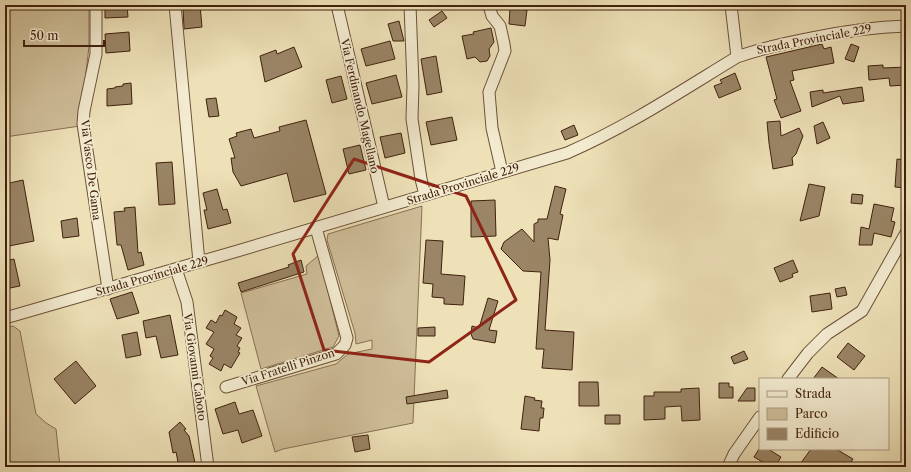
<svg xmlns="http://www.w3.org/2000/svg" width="911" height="472" font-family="'Libre Caslon Text',serif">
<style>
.green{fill:#d0c09b;stroke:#887054}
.building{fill:#9a8566;stroke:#40210d}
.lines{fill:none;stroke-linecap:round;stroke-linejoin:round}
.minor-casing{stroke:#6c5138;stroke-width:13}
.minor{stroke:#f4ecd1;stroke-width:11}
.marked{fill:none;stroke:#8f2418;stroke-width:3;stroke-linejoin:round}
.labels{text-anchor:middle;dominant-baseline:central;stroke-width:3.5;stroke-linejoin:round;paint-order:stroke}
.street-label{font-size:11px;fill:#40210d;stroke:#f4ecd1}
</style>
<rect width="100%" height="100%" fill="#eee1b8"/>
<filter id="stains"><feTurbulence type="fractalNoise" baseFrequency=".005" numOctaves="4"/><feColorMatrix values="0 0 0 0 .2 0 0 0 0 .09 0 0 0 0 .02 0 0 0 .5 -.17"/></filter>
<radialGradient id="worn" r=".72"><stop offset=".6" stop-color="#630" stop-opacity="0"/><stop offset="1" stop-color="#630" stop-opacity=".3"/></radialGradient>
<path class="green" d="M5,5H89V46L80,126L5,137Z
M422,206L413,423L283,449L275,452L256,386L336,364L348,354L372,349V340L356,344L355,333L327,240L328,234Z
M319,255L339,336L333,347L261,369L241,293L307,274L306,266Z
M5,285L10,308L8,313H5Z
M13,326L20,331L36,414L46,423L56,429L60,467H5V328Z"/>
<path class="building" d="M105,5H127L128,17L105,18Z
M194,5H200L202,27L184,29L183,6Z
M510,8L527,10L525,26L509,24Z
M442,11L447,18L434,27L429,20Z
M399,21L404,41H393L388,24Z
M491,28L494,42L489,49L490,56L487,61L480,62L475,57L467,59L462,36L474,34L473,32Z
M129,32L130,51L106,53L105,34Z
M390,41L395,59L366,66L361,49Z
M822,44L824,49L831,47L834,63L792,71L794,80L790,81L801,111L781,118L774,100L777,99L766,57Z
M851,44L859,47L854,62L845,59Z
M294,47L302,67L265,82L260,56L276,50L277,54Z
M436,56L442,92L427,95L421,59Z
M883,65V68L906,67V85L890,86L889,78L869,80L868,66Z
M735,73L741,89L719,98L714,86L722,83L720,80Z
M396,75L402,97L372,104L366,83Z
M341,76L347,99L332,103L326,80Z
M131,83L132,104L107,106V89L115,88V87L123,86V84Z
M862,87L864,101L843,104L840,96L812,107L810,92L823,90V93Z
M216,98L219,116L209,117L206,99Z
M452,117L457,140L431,145L426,122Z
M306,120L326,194L294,202L287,173L241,186L233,172L231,158H235L229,139L237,136L236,133L251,129L254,138L280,131L279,127Z
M780,121L781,136L799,128L803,136L796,154L792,158L793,165L773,169L769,143L767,122Z
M823,122L830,138L817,144L814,126Z
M574,125L578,135L565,140L561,131Z
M401,133L405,153L385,158L380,137Z
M360,145L366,170L349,174L343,149Z
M897,159L906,160V188L895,187Z
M172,162L175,204L159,205L156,163Z
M23,180L34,241L9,246L5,224V184Z
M809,184L825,187L819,216L800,221Z
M555,186L566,189L560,214L563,215L558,240L548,238L550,260L545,330L574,332L572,370L542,368L544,349H536L541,272L523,271L501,249L504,242L522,229L534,242V224L538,222V219H547Z
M217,189L223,210L227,209L231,223L208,229L204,210H207L203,193Z
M852,194L863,195L862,204L851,203Z
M495,200L496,236L471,237V201Z
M874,204L894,208L891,221L895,222L891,237L874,233L872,245H859L861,227L869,229Z
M135,207L138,253L141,252L144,265L128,270L121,245H117L114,212L125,211L124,208Z
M77,218L79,236L63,238L61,221Z
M426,240L443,241L441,274L465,276L463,305L444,304V298L432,297L433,284L423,283Z
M14,259L20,286L5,289V261Z
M301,260L304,272L241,292L238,283L289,267L288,265Z
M793,260L798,272L792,274L793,277L780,282L774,268Z
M845,287L847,295L837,297L835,289Z
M132,292L139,313L117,319L110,299Z
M830,293L832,309L812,312L810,296Z
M488,298L498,301L489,330L497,331L495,343L473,339L471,334L472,326L479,328Z
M225,310L237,317L234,324L241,328L236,335L242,338L237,346L240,348L238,352L240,353L231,368L224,364L221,371L209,364L213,358L210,356L214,349L206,344L214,332L206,328L211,320L216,323L220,315L222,316Z
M170,315L178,355L161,358L156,336L146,338L143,321Z
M435,327V336H418V328Z
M137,332L141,355L126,358L122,335Z
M848,343L865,356L854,370L837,357Z
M744,351L748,359L734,364L731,357Z
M76,361L96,386L75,404L54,379Z
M822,367L839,379H813Z
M579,382H598L599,406H579Z
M719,383H729V387H733V398H719Z
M699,388L700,420L682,421L681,406L665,407V419L644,420V396H654V392H681V389Z
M747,388H755V401H738Z
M447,390L448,398L407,404L406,397Z
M525,396L535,398L534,400L542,401L541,408H544L543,418H540L539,431L521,429Z
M235,402L239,414L253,410L262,436L242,443L238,430L223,434L215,409Z
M605,415H620V424H605Z
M180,422L186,429L184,430L189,436L196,467H179L176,452L173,453L169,432Z
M368,435L370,449L355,452L352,437Z
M759,449H768L781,457L775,467H771L754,457Z
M811,449H836L853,459L848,467H798Z"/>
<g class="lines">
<defs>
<path id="minor" d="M96,5V54L84,111L83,124L108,289
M175,5L199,262
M337,5L384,207
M410,5L413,85L412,119L421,179L425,195
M489,5L492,16L500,26L504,44L505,51L489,92L492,128L502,172
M731,5L737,57
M176,269L187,302L208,467
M5,318L234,252L567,153C627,127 681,91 737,57C762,48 786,43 812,38C845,31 872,27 906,26
M788,379L808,353L827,334L862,311L906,233
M226,387L336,354L345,345L347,338L316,228
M728,467L734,454L760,417"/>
</defs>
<use href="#minor" class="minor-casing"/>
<use href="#minor" class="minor"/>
</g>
<path class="marked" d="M354,159L466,196L516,300L429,362L324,350L293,254Z"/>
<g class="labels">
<g class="street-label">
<text transform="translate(814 39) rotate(-11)">Strada Provinciale 229</text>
<text transform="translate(360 106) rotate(77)">Via Ferdinando Magellano</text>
<text transform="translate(91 170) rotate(83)">Via Vasco De Gama</text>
<text transform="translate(463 184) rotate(-17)">Strada Provinciale 229</text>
<text transform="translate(152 276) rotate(-16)">Strada Provinciale 229</text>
<text transform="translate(195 367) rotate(82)">Via Giovanni Caboto</text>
<text transform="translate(288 367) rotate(-18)">Via Fratelli Pinzon</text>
</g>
</g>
<rect width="911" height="472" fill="none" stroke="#eee1b8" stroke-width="20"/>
<rect x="6" y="6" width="899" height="460" fill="none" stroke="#40210d" stroke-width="2"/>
<rect x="10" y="10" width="891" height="452" fill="none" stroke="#40210d"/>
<rect x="759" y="378" width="130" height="72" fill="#f4ecd1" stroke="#ac9b83"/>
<rect x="767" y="391" width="20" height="6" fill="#f4ecd1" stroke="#ac9b83"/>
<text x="795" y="398" font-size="12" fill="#40210d">Strada</text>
<rect x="767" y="408" width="20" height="12" fill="#d0c09b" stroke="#ac9b83"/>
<text x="795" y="418" font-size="12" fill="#40210d">Parco</text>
<rect x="767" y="428" width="20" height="12" fill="#9a8566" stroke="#ac9b83"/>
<text x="795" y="438" font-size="12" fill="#40210d">Edificio</text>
<path d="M24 40v6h80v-6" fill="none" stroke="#40210d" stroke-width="2"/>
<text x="30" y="40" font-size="12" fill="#40210d" stroke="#f4ecd1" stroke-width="3" paint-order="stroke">50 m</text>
<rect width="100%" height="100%" filter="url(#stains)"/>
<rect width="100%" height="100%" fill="url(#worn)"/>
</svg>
